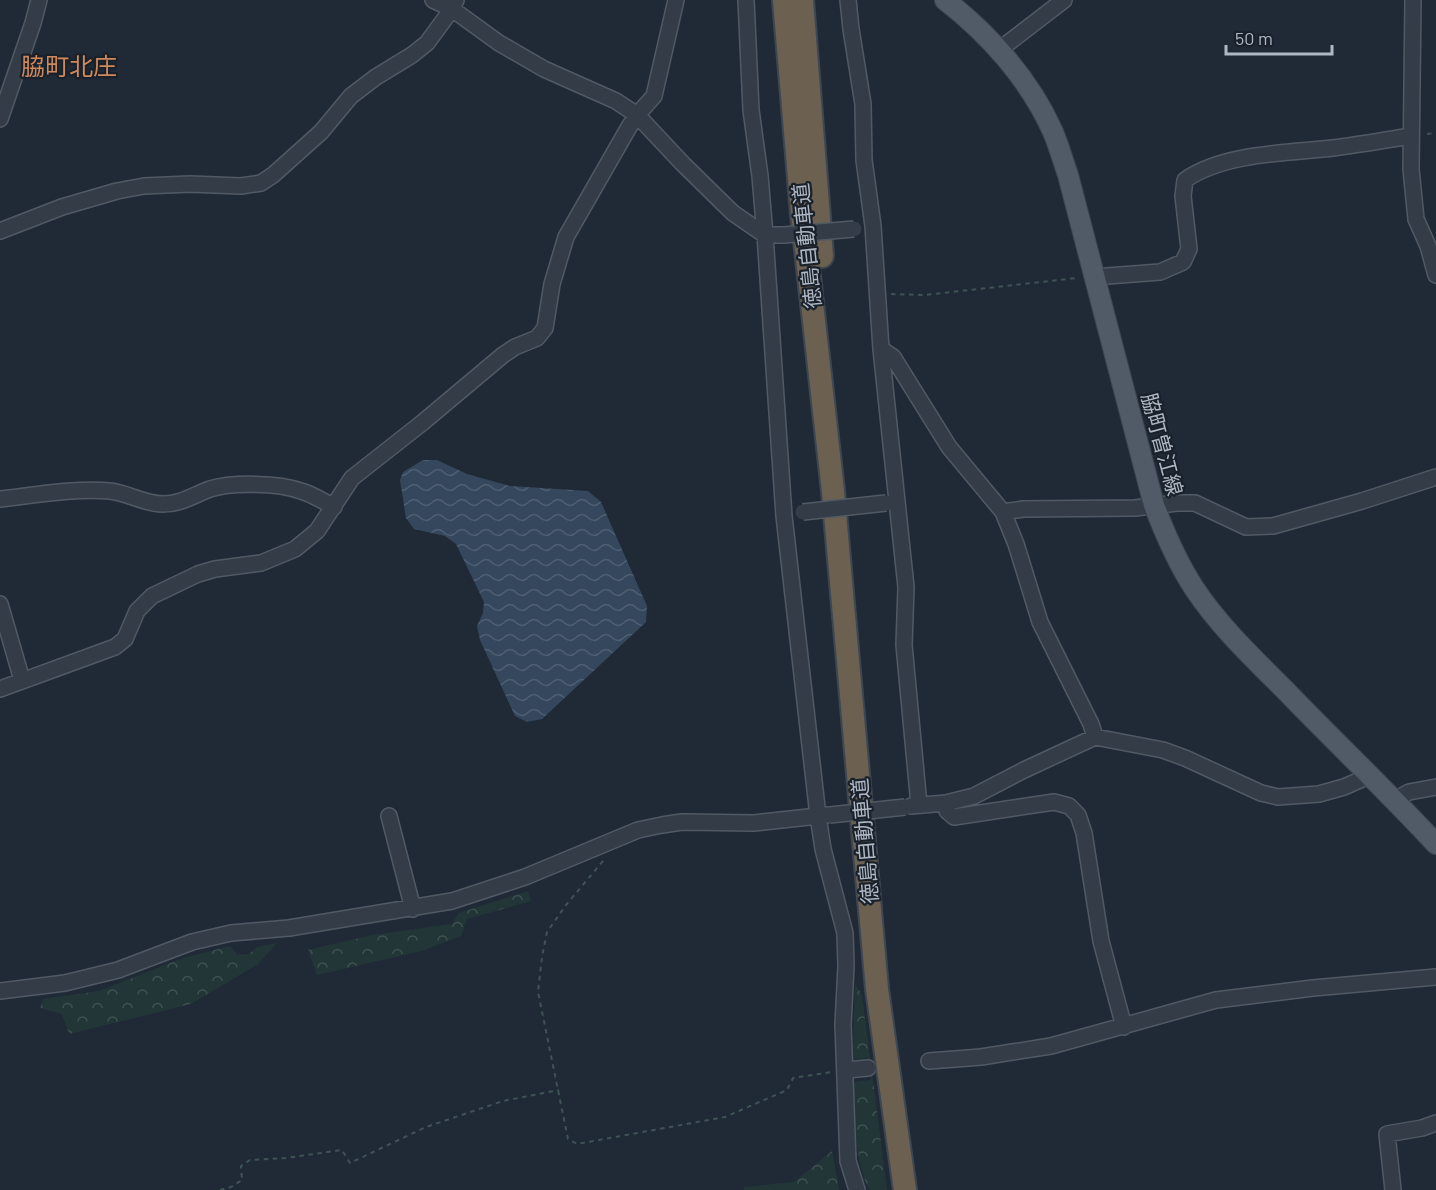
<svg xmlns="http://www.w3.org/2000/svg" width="1436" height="1190" font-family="Barlow,'Noto Sans JP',sans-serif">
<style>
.forest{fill:url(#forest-crowns)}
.water{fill:url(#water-waves)}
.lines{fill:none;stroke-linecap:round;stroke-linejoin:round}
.minor-casing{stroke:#515a64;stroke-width:18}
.major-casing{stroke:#3d4550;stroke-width:22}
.highway-casing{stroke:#3e4751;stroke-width:26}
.path{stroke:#3f5355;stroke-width:2;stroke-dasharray:4.5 4.5;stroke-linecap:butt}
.minor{stroke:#333c47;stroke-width:15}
.major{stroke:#515b67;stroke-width:20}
.highway{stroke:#6c6051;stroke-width:22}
.minor-bridge-casing{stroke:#515a64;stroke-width:18;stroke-linecap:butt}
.minor-bridge{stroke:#333c47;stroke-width:15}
.labels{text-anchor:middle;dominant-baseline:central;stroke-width:4.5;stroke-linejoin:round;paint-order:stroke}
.street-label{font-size:21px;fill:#aeb7c3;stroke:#19212b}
.quarter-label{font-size:24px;fill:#d0895c;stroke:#19212b}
</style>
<defs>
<pattern id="forest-crowns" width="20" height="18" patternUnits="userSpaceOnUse" patternTransform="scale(1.5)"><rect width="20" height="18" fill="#223637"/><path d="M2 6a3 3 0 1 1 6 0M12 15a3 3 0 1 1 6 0" fill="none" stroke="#405152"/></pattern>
<pattern id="water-waves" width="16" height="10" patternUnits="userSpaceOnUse" patternTransform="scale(1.5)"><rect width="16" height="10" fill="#34475d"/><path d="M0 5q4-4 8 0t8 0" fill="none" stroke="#4f5f73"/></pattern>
</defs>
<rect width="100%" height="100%" fill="#202a36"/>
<path class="forest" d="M528,891L531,901L467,919L461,936L421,951L317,975L308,950L372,935L452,924L459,913Z
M277,943L258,964L191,1004L69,1034L62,1014L40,1008L43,999L99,991L183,958L230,946L237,955L249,954L257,947Z
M855,984L862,995L887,1190H869C854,1157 855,1119 854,1082L871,1080L868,1058L853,1059Z
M832,1151L839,1190H744V1187L794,1182Z"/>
<path class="water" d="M423,460H437L467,474L510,486L588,491L601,502L647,606L646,622L542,719L527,722L515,716L480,640L477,626L483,613L484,602L456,544L445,536L414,529L406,518L400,480L403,472Z"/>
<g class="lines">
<defs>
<path id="minor" d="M433,0L452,9L499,43L544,69L616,101L637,115L683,164L733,213L765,235H784
M746,0L751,110L760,176L765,235L784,516L818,816L823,849L845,933L846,966L843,1025L848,1161L857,1190
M848,0L851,29L863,104L864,160L873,226L881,349L906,587L904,645L919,805
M1413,0L1411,169L1416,219L1428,246L1436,275
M999,50L1064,0
M0,119L33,23L39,0
M0,231L62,207L117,191L144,186L190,184L241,186L261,183L273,175L321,132L351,96L376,77L412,55L427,43L452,9L456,0
M1094,277L1160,272L1183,262L1189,249L1183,196L1185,180C1223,153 1288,153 1333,148C1359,145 1385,140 1411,136
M881,349L893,357L949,447L1003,512L1016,544L1040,622L1091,724L1095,737
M0,499C36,495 74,488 110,491C128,493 144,504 163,504C181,504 194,495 210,489C232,482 279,483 301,491C312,494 323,501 334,507
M1003,512L1023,509L1135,508L1177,503H1195L1246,527L1273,526L1362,501L1436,477
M0,604L22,680
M0,689L115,647L125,639L137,611L152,596L198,574L215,569L261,563L295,549L317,531L352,478L422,423L503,355L515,347L537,338L545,328L552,284L566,237L629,127L637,115L654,96L676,0
M1395,800L1409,792L1436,787
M946,803L947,811L954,817L1054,802L1069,806L1078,815L1084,833L1101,941L1124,1027
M911,806L946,803L974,796L1024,770L1095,737L1163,750L1185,758L1261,793L1278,797L1319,794L1344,787L1369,776
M389,816L413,909
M0,991L65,983L118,970L192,942L231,933L289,928L452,901L525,877L638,830L662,825L682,822L754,823L827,815
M929,1061L981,1057L1051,1046L1216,1000L1313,988L1436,977
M846,1070L868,1068
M1393,1190L1387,1134L1422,1128L1436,1123"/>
<path id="major" d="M945,0C989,34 1030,80 1053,132C1059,146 1063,161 1068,175L1154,505C1165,534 1177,562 1194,588C1219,626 1253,658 1285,690C1335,742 1387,791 1436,844"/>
<path id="highway" d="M784,0L802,214L833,491L877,989L905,1190
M802,0L822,256"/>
</defs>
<use href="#minor" class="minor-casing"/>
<use href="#major" class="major-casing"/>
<use href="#highway" class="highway-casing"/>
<path class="path" d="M1427,134L1436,133
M891,294L925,295L1076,278
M603,861L566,905L547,932L542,957L538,992L568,1139L577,1144L725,1117L787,1090L793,1078L832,1072
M220,1190L231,1187L242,1180L241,1166L250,1160L286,1158L342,1150L350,1163L426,1127L503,1101L559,1090"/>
<use href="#minor" class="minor"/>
<use href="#major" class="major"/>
<use href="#highway" class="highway"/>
<defs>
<path id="minor-bridge" d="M784,235L854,229
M803,512L886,503
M830,815L905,807"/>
</defs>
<use href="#minor-bridge" class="minor-bridge-casing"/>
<use href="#minor-bridge" class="minor-bridge"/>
</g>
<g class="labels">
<g class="street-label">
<text transform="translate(806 246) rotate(-96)">徳島自動車道</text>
<text transform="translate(1163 444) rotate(75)">脇町曽江線</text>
<text transform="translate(864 841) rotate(-95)">徳島自動車道</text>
</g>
<g class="quarter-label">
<text x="69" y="65">脇町北庄</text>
</g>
</g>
<path d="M1226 45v9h106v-9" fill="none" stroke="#aeb7c3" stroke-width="3"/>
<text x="1235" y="45" font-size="18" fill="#aeb7c3" stroke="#19212b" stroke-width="4.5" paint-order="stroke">50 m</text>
</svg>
